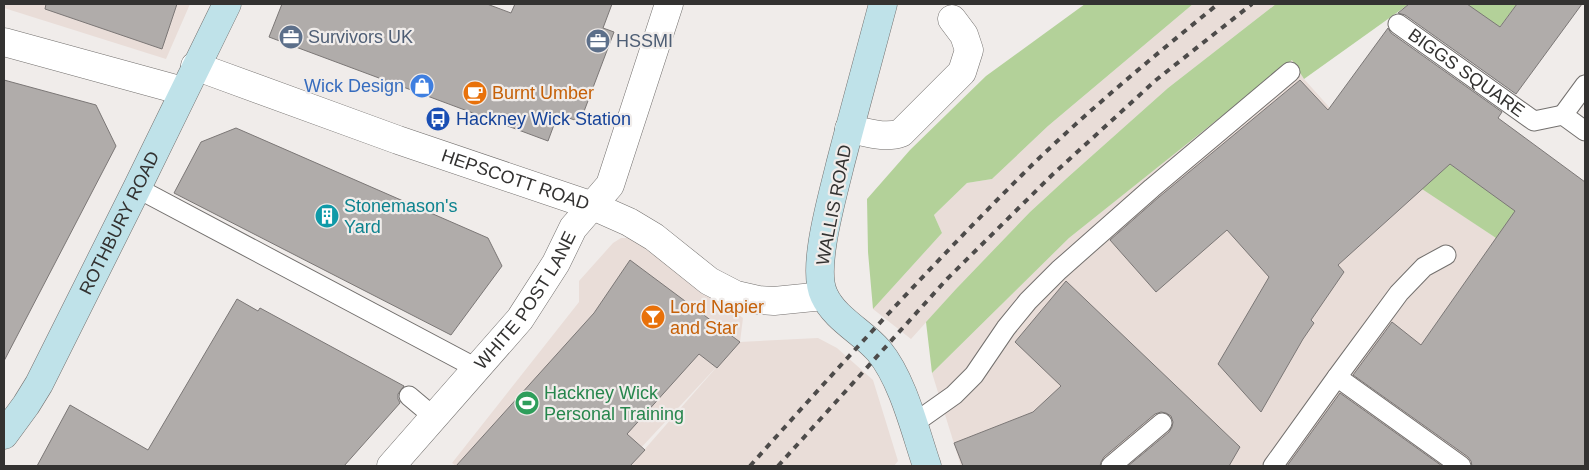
<svg xmlns="http://www.w3.org/2000/svg" width="1589" height="470" font-family="Helvetica,sans-serif">
<style>
.built{fill:#e9ddd8}
.green{fill:#b3d199}
.building{fill:#b0acaa;stroke:#7b7776}
.lines{fill:none;stroke-linecap:round;stroke-linejoin:round}
.lane-casing{stroke:#73706e;stroke-width:21}
.street-casing{stroke:#73706e;stroke-width:29}
.secondary-casing{stroke:#73706e;stroke-width:29}
.lane{stroke:#fff;stroke-width:19}
.street{stroke:#fff;stroke-width:28}
.secondary{stroke:#bfe2e9;stroke-width:28}
.rail{stroke:#4d4b4a;stroke-width:4;stroke-dasharray:6 6;stroke-linecap:butt}
.labels{text-anchor:middle;dominant-baseline:central;stroke-width:4.5;stroke-linejoin:round;paint-order:stroke}
.service-label{font-size:18px;fill:#4e5e75;stroke:#f0ecea;text-anchor:start}
.street-label{font-size:18px;fill:#333231;stroke:#f0ecea}
.shop-label{font-size:18px;fill:#366cbe;stroke:#f0ecea;text-anchor:end}
.food-label{font-size:18px;fill:#c56008;stroke:#f0ecea;text-anchor:start}
.transit-label{font-size:18px;fill:#164399;stroke:#f0ecea;text-anchor:start}
.culture-label{font-size:18px;fill:#0d838f;stroke:#f0ecea;text-anchor:start}
.leisure-label{font-size:18px;fill:#27864d;stroke:#f0ecea;text-anchor:start}
</style>
<rect width="100%" height="100%" fill="#f0ecea"/>
<path class="built" d="M4,4H190L166,59L4,8Z
M1193,4H1276L1168,88L1067,178L1030,212L956,289L911,339L873,309L942,233L934,215L967,183L992,179L1048,126Z
M1293,59L1304,79L1382,166L1419,186L1493,236L1585,304V466H961L932,373L1069,238Z
M621,238H633L743,318L740,342L818,338L837,348L873,380L898,461L894,466H630L721,362L624,466H456L452,463L579,302V281L613,243Z"/>
<path class="green" d="M1085,4H1193L1048,126L992,179L967,183L934,215L942,233L873,309L868,252L867,199L910,150L986,76Z
M1276,4H1409L1304,79L1292,60L1069,238L932,373L926,322L956,289L1030,212L1067,178L1168,88Z
M1467,4H1517L1475,60Z
M1437,154L1461,172L1465,168L1548,235L1585,262V304L1493,236L1419,187Z"/>
<path class="building" d="M46,4H177L162,49L45,9Z
M282,4H487L511,13L515,4H612L603,28L614,32L580,122L558,114L548,141L269,37Z
M1409,4H1467L1500,27L1517,4H1582L1516,94L1405,15L1398,13Z
M1388,28L1391,33L1502,112L1498,118L1585,182V466H1472L1471,461L1468,457L1353,375L1392,322L1421,345L1515,211L1450,164L1338,265L1344,272L1311,320L1314,323L1303,339L1261,412L1218,364L1269,277L1227,230L1156,292L1110,240L1159,197L1300,80L1328,110Z
M4,80L96,105L116,146L4,361Z
M236,128L488,238L502,266L451,335L174,193L201,142Z
M630,260L740,342L717,368L699,354L627,434L645,450L630,466H456L594,313Z
M1066,281L1240,447L1229,466H1128L1169,432L1172,427L1173,422L1171,416L1166,413L1161,412L1155,414L1104,457L1101,462L1100,466H963L954,443L1033,412L1061,386L1015,342Z
M237,299L258,311L260,308L404,386L398,394V399L400,403L344,466H37L70,405L148,450Z
M1340,393L1442,466H1287Z"/>
<g class="lines">
<defs>
<g id="lane">
<path id="s1" d="M1398,24L1534,121L1563,115L1585,131"/>
<path d="M1563,115L1585,85"/>
<path d="M137,188L476,368"/>
<path d="M1337,377L1461,466"/>
<path d="M409,396L434,417"/>
<path d="M913,424L954,395L974,375L1006,328L1028,301L1059,270L1152,188L1290,72"/>
<path d="M1111,466L1162,423"/>
<path d="M1273,466L1337,377L1399,293L1424,267L1446,255"/>
</g>
<g id="street">
<path d="M4,42L183,91"/>
<path id="s2" d="M195,66L398,140L593,206L629,222L654,237L709,281L736,295L758,300L774,301L824,296"/>
<path d="M849,129C866,132 885,139 901,133L962,72L969,50L964,35L952,19"/>
<path id="s3" d="M391,466L520,319L556,263L573,228L610,185L669,4"/>
</g>
<g id="secondary">
<path d="M883,4C869,57 854,111 840,165C833,195 811,268 824,295C835,319 863,332 879,351C903,380 915,431 927,466"/>
<path id="s4" d="M4,435L26,405L39,384L137,188L227,4"/>
</g>
</defs>
<use href="#lane" class="lane-casing"/>
<use href="#street" class="street-casing"/>
<use href="#secondary" class="secondary-casing"/>
<use href="#lane" class="lane"/>
<use href="#street" class="street"/>
<use href="#secondary" class="secondary"/>
<path class="rail" d="M750,466C841,364 934,262 1032,165C1091,108 1154,56 1218,4
M778,466L947,279L1051,176L1156,80L1252,4"/>
</g>
<defs>
<symbol id="office-disc" viewBox="-11 -11 22 22"><circle r="9.5" fill="#5c6f8a" stroke="#f0ecea"/><path d="M-6-3h4V-5.5h4V-3h4V5H-6ZM-1-4.5V-3h2v-1.5ZM-6 0V1H6V0Z" fill="#fff"/></symbol>
<symbol id="shop-disc" viewBox="-11 -11 22 22"><circle r="9.5" fill="#3f7fe0" stroke="#f0ecea"/><path d="M-5-2.5h2.3a2.7 3.5 0 0 1 5.4 0H5L5.5 6h-11ZM-1.5-2.5h3a1.5 2.3 0 0 0-3 0Z" fill="#fff"/></symbol>
<symbol id="cafe-disc" viewBox="-11 -11 22 22"><circle r="9.5" fill="#e8710a" stroke="#f0ecea"/><path d="M-5.5-4.5H6V0H3Q3 3.5 0 3.5H-2.5Q-5.5 3.5-5.5 0ZM3-3.2v2h1.7v-2ZM-6 4.5H4V6H-6Z" fill="#fff"/></symbol>
<symbol id="bus-disc" viewBox="-11 -11 22 22"><circle r="9.5" fill="#1a4fb4" stroke="#f0ecea"/><path d="M-5-6H5V4H4V6H2V4H-2V6H-4V4H-5ZM-3.5-4V0h7V-4ZM-3.5 1.2v1.5H-2V1.2ZM2 1.2v1.5H3.5V1.2Z" fill="#fff"/></symbol>
<symbol id="building-disc" viewBox="-11 -11 22 22"><circle r="9.5" fill="#0f9aa8" stroke="#f0ecea"/><path d="M-4-6H4V6H1V3H-1V6H-4ZM-2.5-4.3h1.7v1.8h-1.7ZM.8-4.3h1.7v1.8H.8ZM-2.5-1h1.7V.8h-1.7ZM.8-1h1.7V.8H.8Z" fill="#fff"/></symbol>
<symbol id="bar-disc" viewBox="-11 -11 22 22"><circle r="9.5" fill="#e8710a" stroke="#f0ecea"/><path d="M-6-5H6L.8 .8V4.5H3.5V6h-7V4.5H-.8V.8Z" fill="#fff"/></symbol>
<symbol id="stadium-disc" viewBox="-11 -11 22 22"><circle r="9.5" fill="#2e9e5b" stroke="#f0ecea"/><path d="M0-5a6.5 5 0 1 0 0 10a6.5 5 0 1 0 0-10ZM-3.5-1.8h7v3.6h-7Z" fill="#fff"/></symbol>
</defs>
<g fill-rule="evenodd">
<use href="#office-disc" x="277" y="23" width="28" height="28"/>
<use href="#office-disc" x="584" y="27" width="28" height="28"/>
<use href="#shop-disc" x="408" y="72" width="28" height="28"/>
<use href="#cafe-disc" x="461" y="79" width="28" height="28"/>
<use href="#bus-disc" x="424" y="105" width="28" height="28"/>
<use href="#building-disc" x="313" y="202" width="28" height="28"/>
<use href="#bar-disc" x="639" y="303" width="28" height="28"/>
<use href="#stadium-disc" x="513" y="389" width="28" height="28"/>
</g>
<g class="labels">
<g class="service-label">
<text x="308" y="37">Survivors UK</text>
<text x="616" y="41">HSSMI</text>
</g>
<g class="street-label">
<text stroke="none"><textPath href="#s1" startOffset="84">BIGGS SQUARE</textPath></text>
<text stroke="none"><textPath href="#s2" startOffset="340">HEPSCOTT ROAD</textPath></text>
<text transform="translate(834 205) rotate(-79)">WALLIS ROAD</text>
<text stroke="none"><textPath href="#s4" startOffset="242">ROTHBURY ROAD</textPath></text>
<text stroke="none"><textPath href="#s3" startOffset="214">WHITE POST LANE</textPath></text>
</g>
<g class="shop-label">
<text x="404" y="86">Wick Design</text>
</g>
<g class="food-label">
<text x="492" y="93">Burnt Umber</text>
<text x="670" y="307">Lord Napier<tspan x="670" dy="21">and Star</tspan></text>
</g>
<g class="transit-label">
<text x="456" y="119">Hackney Wick Station</text>
</g>
<g class="culture-label">
<text x="344" y="206">Stonemason's<tspan x="344" dy="21">Yard</tspan></text>
</g>
<g class="leisure-label">
<text x="544" y="393">Hackney Wick<tspan x="544" dy="21">Personal Training</tspan></text>
</g>
</g>
<rect width="1589" height="470" fill="none" stroke="#333231" stroke-width="10"/>
</svg>
